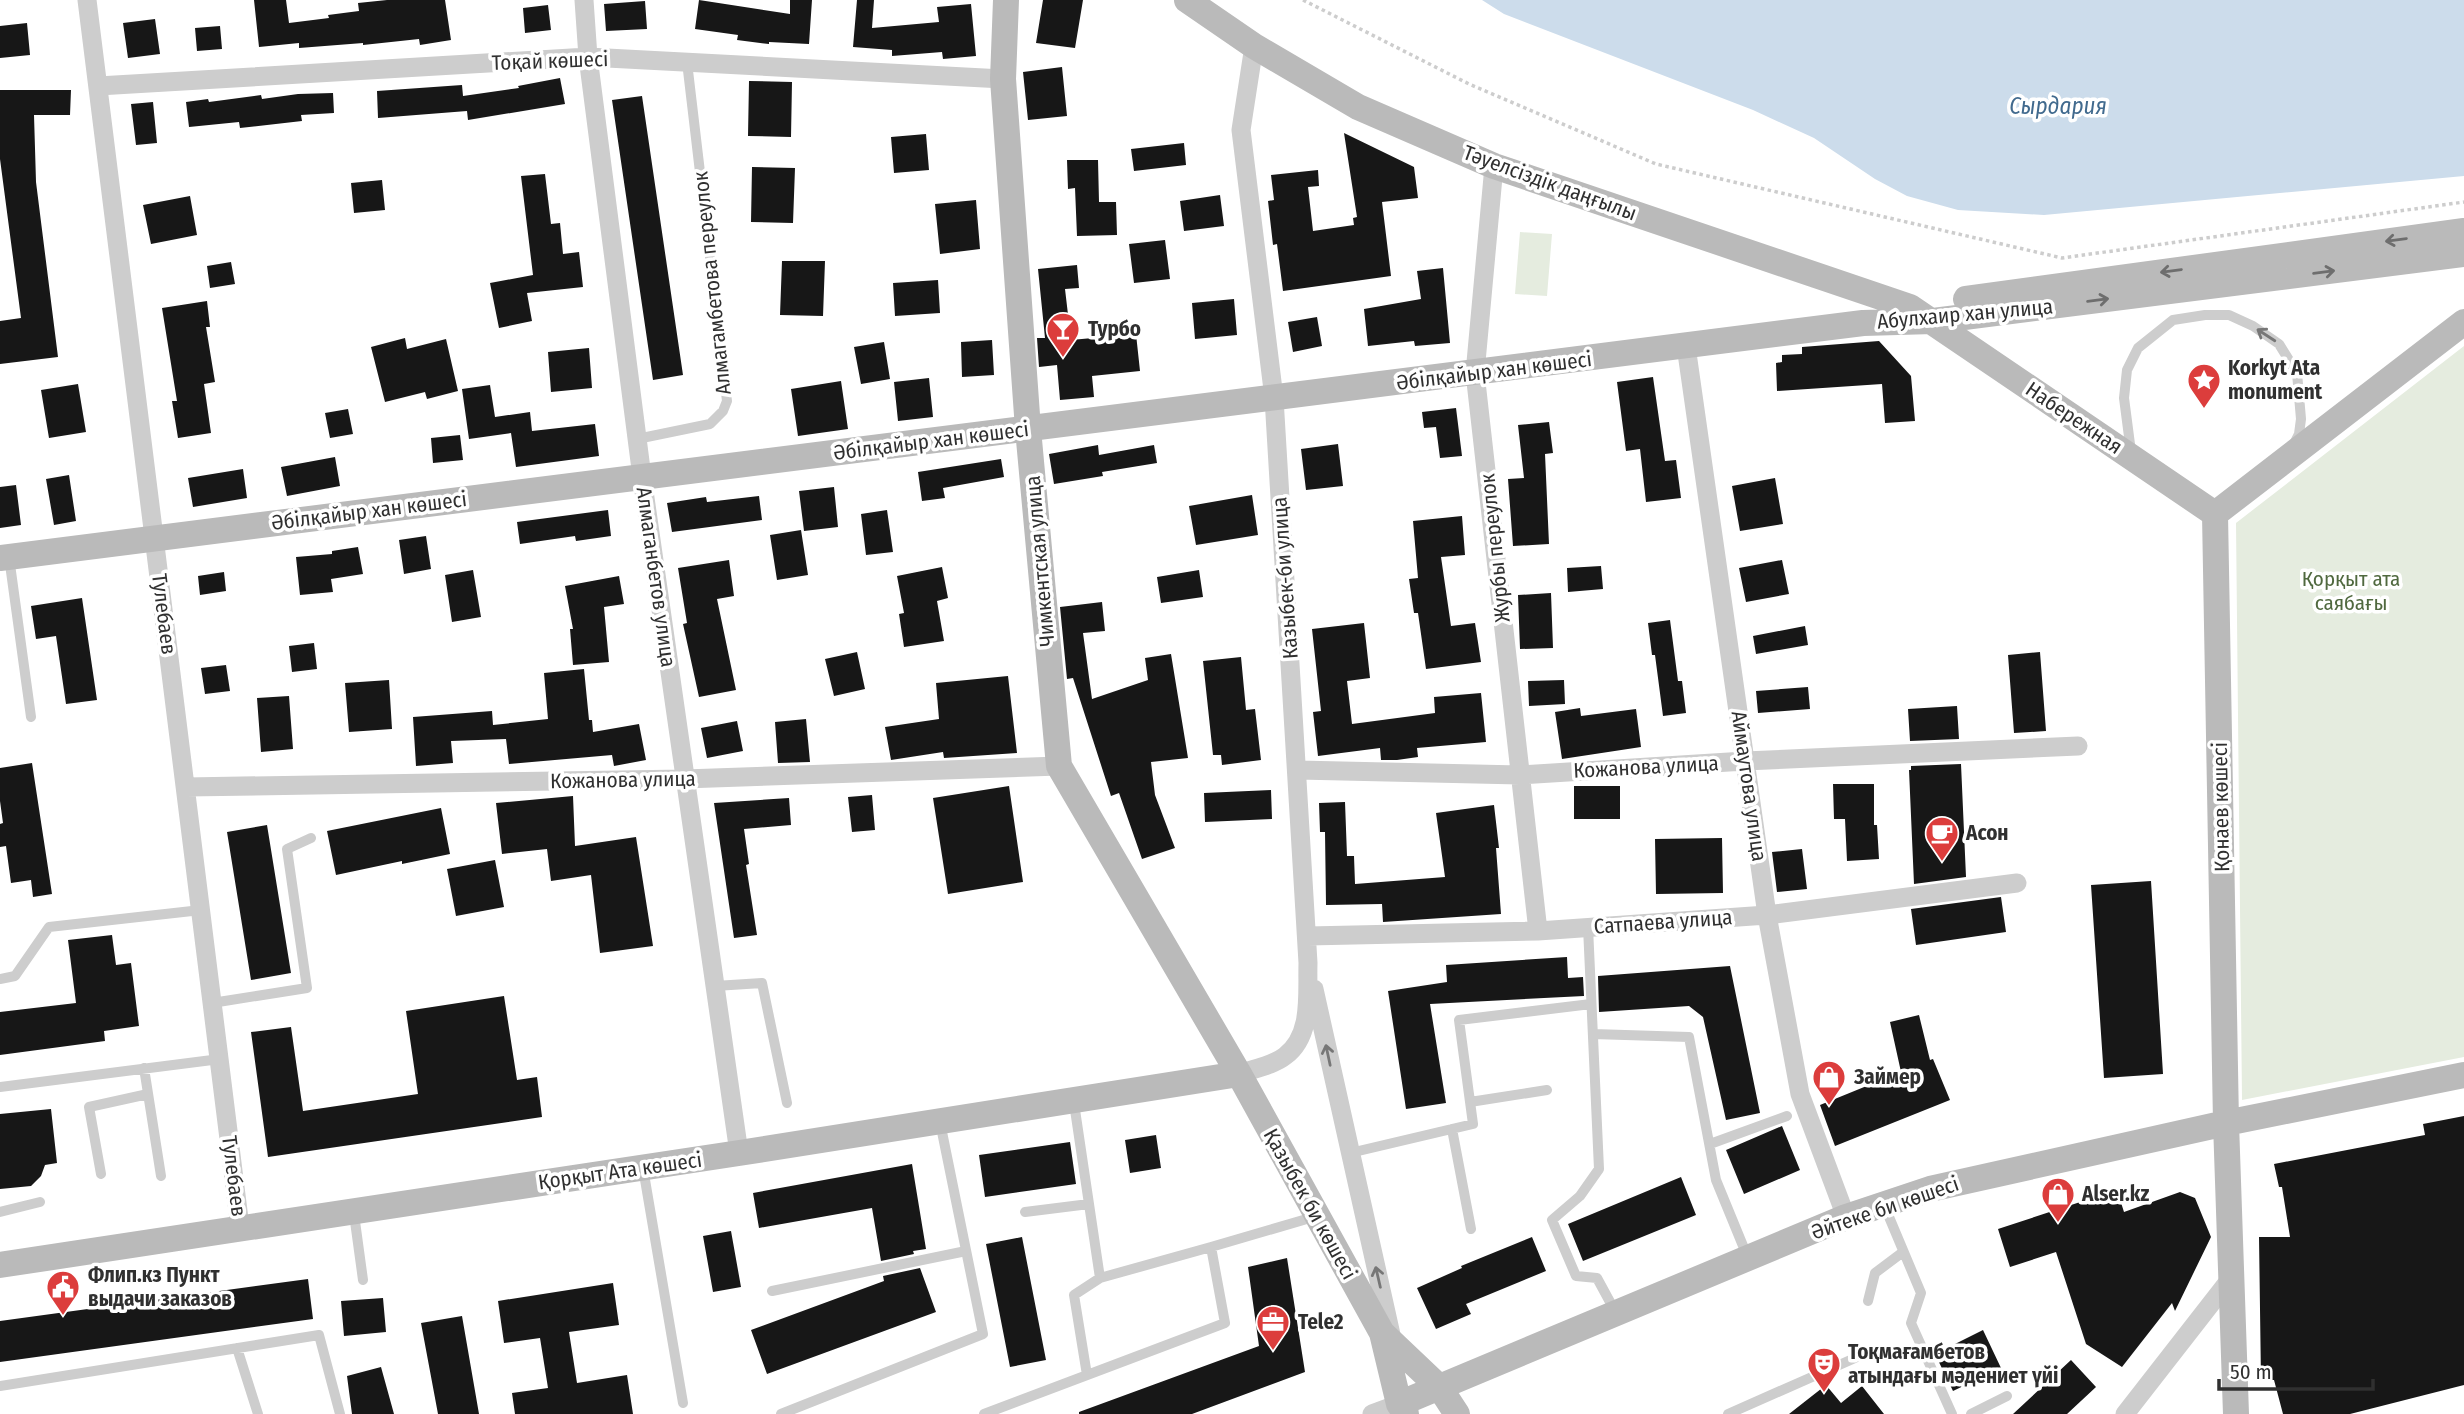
<svg xmlns="http://www.w3.org/2000/svg" width="2464" height="1414" font-family="'Fira Sans Condensed',sans-serif">
<style>
.green{fill:#e5ecdf}
.water{fill:#ccdceb}
.building{fill:#171717}
.lines{fill:none;stroke-linecap:round;stroke-linejoin:round}
.path{stroke:#cdcdcd;stroke-width:3.5;stroke-dasharray:3.5 3.5;stroke-linecap:butt}
.lane{stroke:#cdcdcd;stroke-width:10}
.street{stroke:#cdcdcd;stroke-width:19}
.secondary{stroke:#bababa;stroke-width:26}
.oneway{stroke:#6e6e6e}
.oneway2{stroke:#777}
.labels{text-anchor:middle;dominant-baseline:central;stroke-width:7;stroke-linejoin:round;paint-order:stroke}
.street-label{font-size:21px;fill:#303030;stroke:#fff}
.poi-label{font-size:21px;font-weight:bold;fill:#303030;stroke:#fff;text-anchor:start}
.park-label{font-size:21px;fill:#50693f;stroke:#fff}
.water-label{font-size:23px;font-style:italic;fill:#416a8e;stroke:#fff}
</style>
<rect width="100%" height="100%" fill="#fff"/>
<path class="green" d="M1520,232L1552,234L1547,296L1515,294Z
M2464,346V1057L2242,1100L2236,523Z"/>
<path class="water" d="M1482,0H2464V176L2044,215L1958,210L1907,196L1875,179L1814,138L1753,110L1504,14Z"/>
<path class="building" d="M254,0H286L289,23L329,18L328,15L359,11L358,3L387,0H445L451,40L420,45L419,39L363,45V43L299,48V43L259,47Z
M699,0L790,14V0H812L809,44L769,42V44L737,40L738,35L695,29Z
M857,0H874L872,28L939,22L937,7L971,4L976,56L943,59L942,52L892,56V50L853,47Z
M1043,0H1083L1075,48L1036,43Z
M645,1L647,29L606,31L604,4Z
M548,5L551,30L525,33L523,8Z
M155,19L160,54L128,58L123,23Z
M27,23L30,55L0,58V26Z
M220,26L222,49L197,51L195,28Z
M1062,67L1067,116L1028,120L1023,72Z
M560,78L565,104L468,120L467,111L378,118L377,91L462,85L463,96L519,88L518,86Z
M749,81L792,82L791,137L748,136Z
M0,90H71L70,115H34L36,182L58,357L0,364V321L21,318L0,159Z
M333,93L334,113L301,115L302,121L240,128L239,122L189,127L186,102L208,99L209,102L261,95L262,99L298,94Z
M642,96L683,375L653,380L612,100Z
M153,102L157,143L136,145L131,104Z
M1344,133L1414,167L1418,198L1382,202L1391,276L1283,291L1277,244L1273,245L1268,201L1274,200L1271,175L1318,170L1319,186L1308,187L1313,231L1354,225L1353,218L1357,217Z
M926,134L929,170L894,173L891,137Z
M1184,143L1186,165L1134,171L1131,149Z
M1067,160H1098L1099,202H1116L1117,235L1077,236L1075,188L1068,189Z
M752,167L795,168L793,223L751,222Z
M545,174L551,224L560,223L563,254L579,252L583,287L527,293L532,321L499,328L490,283L533,275L521,176Z
M382,180L385,210L354,213L351,183Z
M1220,195L1224,226L1184,231L1180,201Z
M190,196L197,235L151,244L143,205Z
M976,200L980,249L940,254L935,204Z
M1165,240L1170,279L1134,283L1129,244Z
M782,261H825L823,316L780,315Z
M231,262L235,284L210,288L207,266Z
M1077,265L1079,288L1065,289L1071,340L1136,334L1140,371L1092,376L1094,397L1060,400L1057,365L1039,367L1037,338H1045L1038,269Z
M1443,268L1450,343L1415,346L1414,341L1368,346L1364,309L1421,299L1417,271Z
M938,280L940,313L895,316L893,283Z
M1234,299L1237,335L1195,339L1192,303Z
M207,301L210,327H206L215,382L204,384L211,433L178,438L172,401H177L162,308Z
M1317,317L1322,346L1293,352L1288,322Z
M405,338L407,349L446,339L458,391L427,399L425,392L385,402L371,347Z
M992,340L994,375L962,377L961,342Z
M1879,341L1911,376L1915,421L1885,423L1882,384L1777,391L1776,363L1782,362V355L1802,354V347Z
M884,342L890,379L861,384L854,347Z
M589,348L592,388L551,392L548,352Z
M1653,377L1665,461L1676,460L1681,498L1646,502L1640,449L1626,451L1617,382Z
M929,378L933,417L898,421L894,382Z
M841,381L848,429L798,436L791,389Z
M78,384L86,432L49,438L41,390Z
M490,385L495,417L530,412L532,431L595,424L599,456L516,467L511,433L469,439L462,389Z
M1456,408L1462,456L1440,458L1436,427L1424,428L1422,412Z
M348,409L353,434L330,438L325,413Z
M1549,422L1553,453L1545,454L1549,544L1513,546L1508,479L1524,478L1518,425Z
M460,435L463,460L433,463L431,438Z
M1338,444L1343,486L1306,490L1301,449Z
M1098,445L1099,455L1154,445L1157,463L1102,472L1103,476L1054,484L1049,454Z
M335,457L340,486L287,496L281,467Z
M1001,459L1004,477L943,488L945,498L922,501L918,472Z
M243,469L247,498L193,507L188,478Z
M69,475L76,521L54,525L46,479Z
M1775,478L1783,524L1740,531L1732,486Z
M16,485L21,525L0,528V487Z
M834,487L838,527L804,531L799,491Z
M1252,495L1258,535L1196,545L1189,506Z
M759,496L762,520L672,532L667,503L706,497L707,502Z
M608,510L611,536L576,541L575,536L520,544L517,522Z
M887,510L893,552L866,555L861,514Z
M1462,516L1465,555L1441,557L1451,626L1475,623L1481,662L1426,669L1418,613H1414L1409,579L1418,578L1413,521Z
M801,530L808,575L777,580L770,535Z
M426,536L431,569L404,574L399,540Z
M358,547L363,574L331,579L333,592L300,595L296,557L332,554V551Z
M729,560L734,596L717,599L736,690L699,697L683,624L687,623L678,568Z
M1782,560L1789,594L1746,602L1739,568Z
M1601,566L1603,589L1568,592L1567,568Z
M942,567L948,598L937,601L944,641L904,647L899,614L904,613L897,576Z
M473,570L481,617L452,622L445,575Z
M1199,570L1203,597L1161,603L1157,577Z
M224,572L226,591L200,595L198,576Z
M619,576L624,604L604,607L609,662L573,665L570,629H573L565,586Z
M1551,593L1553,648L1520,649L1518,595Z
M82,598L97,700L66,704L56,636L36,639L31,606Z
M1102,602L1105,631L1083,633L1092,699L1148,680L1145,658L1171,654L1188,758L1151,762L1155,795L1175,848L1142,859L1119,793L1111,796L1073,678L1067,679L1060,607Z
M1670,620L1678,681H1682L1686,713L1663,716L1655,655H1652L1648,623Z
M1364,623L1370,678L1347,681L1352,724L1435,713L1434,697L1481,693L1486,742L1417,748L1418,757L1397,760H1381L1380,748L1318,756L1313,712L1321,711L1312,629Z
M1805,626L1808,645L1756,654L1753,636Z
M314,643L317,669L292,672L289,646Z
M857,652L865,689L834,696L825,659Z
M2040,652L2046,731L2014,733L2008,655Z
M1241,657L1246,710L1255,709L1261,760L1222,765L1221,755H1213L1203,661Z
M226,665L230,691L205,694L201,668Z
M584,669L589,720H592L593,732L639,724L646,760L614,766L612,755L509,764L506,739L451,741L453,763L416,766L413,717L492,711L493,725L548,719L544,673Z
M1008,676L1017,753L944,758L943,752L891,760L885,727L939,719L936,683Z
M389,680L392,729L349,732L345,683Z
M1564,680L1565,704L1529,706L1528,681Z
M1808,687L1810,709L1758,713L1756,691Z
M289,696L293,749L261,752L257,698Z
M1957,706L1959,739L1910,741L1908,709Z
M1580,708L1581,716L1636,709L1641,747L1562,759L1555,712Z
M806,719L810,762L778,763L775,722Z
M737,721L743,751L707,758L701,728Z
M32,763L52,894L33,897L31,880L11,883L6,846L0,847V824L3,823L0,801V768Z
M1961,764L1966,877L1914,884L1909,770H1911V766Z
M1833,784H1874V825H1877L1879,859L1847,861L1845,819H1834Z
M1009,786L1023,882L948,894L933,798Z
M1574,786H1620V819H1574Z
M1271,790L1272,819L1205,822L1204,793Z
M872,795L875,830L852,832L848,797Z
M573,796L575,846L636,837L653,946L600,953L591,875L551,881L547,849L502,854L496,803Z
M789,798L791,825L744,829L749,864L746,865L757,935L734,938L714,803Z
M1345,802L1347,856H1354L1355,884L1445,877L1436,813L1494,805L1499,848H1496L1501,914L1383,922L1382,904L1326,905L1325,832H1320L1319,803Z
M441,808L450,854L402,864V861L336,875L327,831Z
M267,825L291,973L251,980L227,832Z
M1722,838L1723,893L1656,894L1655,839Z
M1802,849L1807,889L1777,892L1772,852Z
M495,860L504,907L456,916L447,869Z
M2151,881L2163,1074L2104,1078L2091,885Z
M2001,897L2006,932L1916,945L1911,909Z
M112,935L116,965L131,963L139,1026L104,1031L105,1041L0,1055V1012L76,1003L68,940Z
M1567,957L1568,978L1583,977L1584,996L1430,1004L1446,1103L1406,1109L1388,991L1447,982L1446,965Z
M1730,966L1760,1113L1726,1120L1703,1017L1689,1006L1599,1012L1598,976Z
M504,996L517,1080L537,1077L542,1117L268,1157L251,1032L291,1027L303,1111L418,1094L406,1011Z
M1919,1015L1930,1060L1933,1059L1950,1100L1835,1146L1820,1105L1901,1072L1890,1022Z
M51,1109L57,1163L45,1165L41,1176L31,1186L0,1189V1114Z
M2464,1116V1385L2350,1414H2283L2274,1380H2261L2259,1237H2290L2282,1187H2279L2274,1164L2425,1135L2423,1124Z
M1782,1126L1800,1170L1744,1194L1726,1150Z
M1156,1135L1161,1168L1130,1173L1125,1140Z
M1070,1142L1076,1184L985,1197L979,1155Z
M912,1164L926,1249L913,1251L914,1254L881,1261L872,1208L759,1228L753,1193Z
M1681,1177L1696,1215L1583,1261L1568,1224Z
M2117,1190L2124,1212L2180,1192L2195,1198L2211,1237L2175,1311L2172,1303L2122,1367L2086,1344L2056,1252L2010,1267L1998,1229Z
M731,1231L741,1287L713,1292L703,1236Z
M1022,1237L1046,1360L1010,1367L986,1244Z
M1532,1237L1546,1271L1466,1304L1471,1314L1436,1329L1417,1288L1462,1268L1461,1266Z
M1287,1258L1305,1372L1192,1414H1079V1412L1259,1346L1248,1267Z
M920,1268L936,1312L767,1374L751,1330L884,1281L883,1276Z
M308,1279L313,1319L0,1362V1321Z
M613,1283L619,1325L569,1332L577,1383L627,1375L633,1414H515L512,1393L548,1388L540,1338L504,1343L498,1301Z
M383,1298L386,1332L344,1336L341,1301Z
M462,1316L479,1414H438L421,1323Z
M1983,1330L2001,1368L1953,1391L1935,1354Z
M2071,1360L2096,1387L2067,1414H2013Z
M381,1367L394,1414H352L347,1376Z
M1826,1385L1841,1403L1862,1386L1884,1414H1789Z"/>
<g class="lines">
<path class="path" d="M1303,0L1469,84L1656,164L2062,258L2464,202"/>
<path class="lane" d="M637,439L710,424L723,411L727,401L687,62
M2131,452L2124,398L2127,370L2138,348L2173,320L2205,315H2229L2253,326L2279,344L2297,373L2301,419L2299,434L2295,442
M9,557L31,717
M1588,927L1599,1169L1580,1196L1552,1220L1576,1276L1597,1278L1616,1313
M0,979L15,976L49,927L201,910
M715,986L762,983L787,1103
M212,1003L307,988L287,849L311,838
M1593,1034L1689,1037L1716,1180L1748,1258
M144,1068L161,1176
M0,1087L220,1059
M1470,1102L1547,1090
M1074,1103L1100,1278L1211,1247
M1452,1129L1471,1229
M1710,1144L1787,1116
M1350,1153L1473,1124L1459,1020L1591,1004
M643,1168L683,1403
M101,1174L89,1107L148,1094
M1884,1205L1921,1293L1911,1323L1952,1414
M0,1212L40,1202
M1025,1212L1089,1204
M354,1214L363,1280
M772,1291L966,1251
M1868,1301L1875,1273L1903,1252
M237,1348L258,1414
M1087,1375L1074,1295L1100,1278
M0,1386L319,1335L340,1414
M781,1414L983,1334L940,1122
M984,1414L1225,1323L1211,1247L1317,1216
M1728,1414L1855,1358
M1971,1414L2007,1396"/>
<path class="street" d="M87,0L240,1227
M584,0L588,57L642,477L739,1153
M98,86L588,57L1003,79
M1494,166L1475,373L1538,931
M1686,346L1767,915L1800,1094L1846,1217
M1298,770L1520,775L1745,761L2078,746
M186,787L684,779L1059,766
M1308,936L1538,931L1767,915L2017,883
M1314,989L1392,1339
M1239,1074C1253,1069 1274,1065 1285,1056C1313,1035 1307,994 1308,963L1274,398L1241,130L1254,46
M1372,1414L1399,1404
M2125,1414L2231,1278"/>
<path class="secondary" d="M1006,0L1003,79L1028,429L1059,766L1239,1074L1382,1333L1399,1404L1406,1414
M1187,0L1254,46L1358,107L1494,166L1910,307L2215,514
M1966,299L2464,231
M0,558L1863,323L1933,321L2464,254
M0,1265L739,1153L1239,1074
M1382,1333L1440,1388L1457,1414
M1399,1404L1846,1217L1930,1189L2226,1123L2464,1075
M2236,1414L2226,1123L2215,514L2464,322"/>
</g>
<defs><path id="oneway-shaft" d="M-6 0H5M1.5-3L5.5 0L1.5 3" fill="none" stroke-width="1.6" stroke-linecap="round" stroke-linejoin="round" transform="scale(1.75)"/></defs>
<g class="oneway">
<use href="#oneway-shaft" transform="translate(2396 240) rotate(172)"/>
<use href="#oneway-shaft" transform="translate(2171 271) rotate(172)"/>
<use href="#oneway-shaft" transform="translate(2324 272) rotate(-7)"/>
<use href="#oneway-shaft" transform="translate(2098 300) rotate(-7)"/>
</g>
<g class="oneway2">
<use href="#oneway-shaft" transform="translate(2266 335) rotate(-147)"/>
<use href="#oneway-shaft" transform="translate(1328 1055) rotate(-102)"/>
<use href="#oneway-shaft" transform="translate(1378 1277) rotate(-103)"/>
</g>
<defs>
<symbol id="bar-pin" viewBox="-11 -11 22 30"><path d="M0 17L-7.5 6A9.5 9.5 0 1 1 7.5 6Z" fill="#dc3d3c" stroke="#fff"/><path d="M-6-5H6L.8 .8V4.5H3.5V6h-7V4.5H-.8V.8Z" fill="#fff"/></symbol>
<symbol id="sight-pin" viewBox="-11 -11 22 30"><path d="M0 17L-7.5 6A9.5 9.5 0 1 1 7.5 6Z" fill="#dc3d3c" stroke="#fff"/><path d="M0-6L1.8-2.2L6-1.7L2.9 1.2L3.7 5.4L0 3.3L-3.7 5.4L-2.9 1.2L-6-1.7L-1.8-2.2Z" fill="#fff"/></symbol>
<symbol id="cafe-pin" viewBox="-11 -11 22 30"><path d="M0 17L-7.5 6A9.5 9.5 0 1 1 7.5 6Z" fill="#dc3d3c" stroke="#fff"/><path d="M-5.5-4.5H6V0H3Q3 3.5 0 3.5H-2.5Q-5.5 3.5-5.5 0ZM3-3.2v2h1.7v-2ZM-6 4.5H4V6H-6Z" fill="#fff"/></symbol>
<symbol id="shop-pin" viewBox="-11 -11 22 30"><path d="M0 17L-7.5 6A9.5 9.5 0 1 1 7.5 6Z" fill="#dc3d3c" stroke="#fff"/><path d="M-5-2.5h2.3a2.7 3.5 0 0 1 5.4 0H5L5.5 6h-11ZM-1.5-2.5h3a1.5 2.3 0 0 0-3 0Z" fill="#fff"/></symbol>
<symbol id="civic-pin" viewBox="-11 -11 22 30"><path d="M0 17L-7.5 6A9.5 9.5 0 1 1 7.5 6Z" fill="#dc3d3c" stroke="#fff"/><path d="M-.6-6.5H3V-4.5H.6V-3L4-1V1h2V6H-6V1h2V-1L-.6-3ZM-1.2 2.5V6h2.4V2.5Z" fill="#fff"/></symbol>
<symbol id="office-pin" viewBox="-11 -11 22 30"><path d="M0 17L-7.5 6A9.5 9.5 0 1 1 7.5 6Z" fill="#dc3d3c" stroke="#fff"/><path d="M-6-3h4V-5.5h4V-3h4V5H-6ZM-1-4.5V-3h2v-1.5ZM-6 0V1H6V0Z" fill="#fff"/></symbol>
<symbol id="theatre-pin" viewBox="-11 -11 22 30"><path d="M0 17L-7.5 6A9.5 9.5 0 1 1 7.5 6Z" fill="#dc3d3c" stroke="#fff"/><path d="M-5-5.5Q0-4 5-5.5V0Q5 5 0 6Q-5 5-5 0ZM-3.3-2.5H-1v1.5H-3.3ZM1-2.5H3.3v1.5H1ZM-2.8 1Q0 5.5 2.8 1Z" fill="#fff"/></symbol>
</defs>
<g fill-rule="evenodd">
<use href="#bar-pin" x="1044" y="310" width="38" height="52"/>
<use href="#sight-pin" x="2185" y="361" width="38" height="52"/>
<use href="#cafe-pin" x="1923" y="814" width="38" height="52"/>
<use href="#shop-pin" x="1810" y="1058" width="38" height="52"/>
<use href="#shop-pin" x="2039" y="1175" width="38" height="52"/>
<use href="#civic-pin" x="44" y="1268" width="38" height="52"/>
<use href="#office-pin" x="1254" y="1303" width="38" height="52"/>
<use href="#theatre-pin" x="1805" y="1345" width="38" height="52"/>
</g>
<g class="labels">
<g class="street-label">
<text transform="translate(550 61) rotate(-2)">Тоқай көшесі</text>
<text transform="translate(1550 183) rotate(20)">Тәуелсіздік даңғылы</text>
<text transform="translate(712 283) rotate(-96)">Алмагамбетова переулок</text>
<text transform="translate(1965 314) rotate(-5)">Абулхаир хан улица</text>
<text transform="translate(1494 371) rotate(-7)">Әбілқайыр хан көшесі</text>
<text transform="translate(2074 418) rotate(34)">Набережная</text>
<text transform="translate(931 441) rotate(-7)">Әбілқайыр хан көшесі</text>
<text transform="translate(369 511) rotate(-7)">Әбілқайыр хан көшесі</text>
<text transform="translate(1495 548) rotate(-96)">Журбы переулок</text>
<text transform="translate(1040 561) rotate(-95)">Чимкентская улица</text>
<text transform="translate(656 577) rotate(82)">Алмаганбетов улица</text>
<text transform="translate(1285 578) rotate(-94)">Казыбек-би улица</text>
<text transform="translate(164 614) rotate(83)">Тулебаев</text>
<text transform="translate(1646 767) rotate(-3)">Кожанова улица</text>
<text transform="translate(623 780) rotate(-1)">Кожанова улица</text>
<text transform="translate(1749 786) rotate(82)">Аймаутова улица</text>
<text transform="translate(2221 807) rotate(-91)">Қонаев көшесі</text>
<text transform="translate(1663 922) rotate(-4)">Сатпаева улица</text>
<text transform="translate(620 1171) rotate(-8)">Қорқыт Ата көшесі</text>
<text transform="translate(234 1176) rotate(83)">Тулебаев</text>
<text transform="translate(1310 1204) rotate(61)">Қазыбек би көшесі</text>
<text transform="translate(1885 1208) rotate(-19)">Әйтеке би көшесі</text>
</g>
<g class="poi-label">
<text x="1088" y="329">Турбо</text>
<text x="2228" y="368">Korkyt Ata<tspan x="2228" dy="24">monument</tspan></text>
<text x="1966" y="833">Асон</text>
<text x="1854" y="1077">Займер</text>
<text x="2082" y="1194">Alser.kz</text>
<text x="88" y="1275">Флип.кз Пункт<tspan x="88" dy="24">выдачи заказов</tspan></text>
<text x="1298" y="1322">Tele2</text>
<text x="1848" y="1352">Тоқмағамбетов<tspan x="1848" dy="24">атындағы мәдениет үйі</tspan></text>
</g>
<g class="park-label">
<text x="2351" y="579">Қорқыт ата<tspan x="2351" dy="24">саябағы</tspan></text>
</g>
<g class="water-label">
<text x="2058" y="106">Сырдария</text>
</g>
</g>
<path d="M2219 1379v10h154v-10" fill="none" stroke="#303030" stroke-width="3.5"/>
<text x="2230" y="1379" font-size="21" fill="#303030" stroke="#ffffff" stroke-width="5" paint-order="stroke">50 m</text>
</svg>
